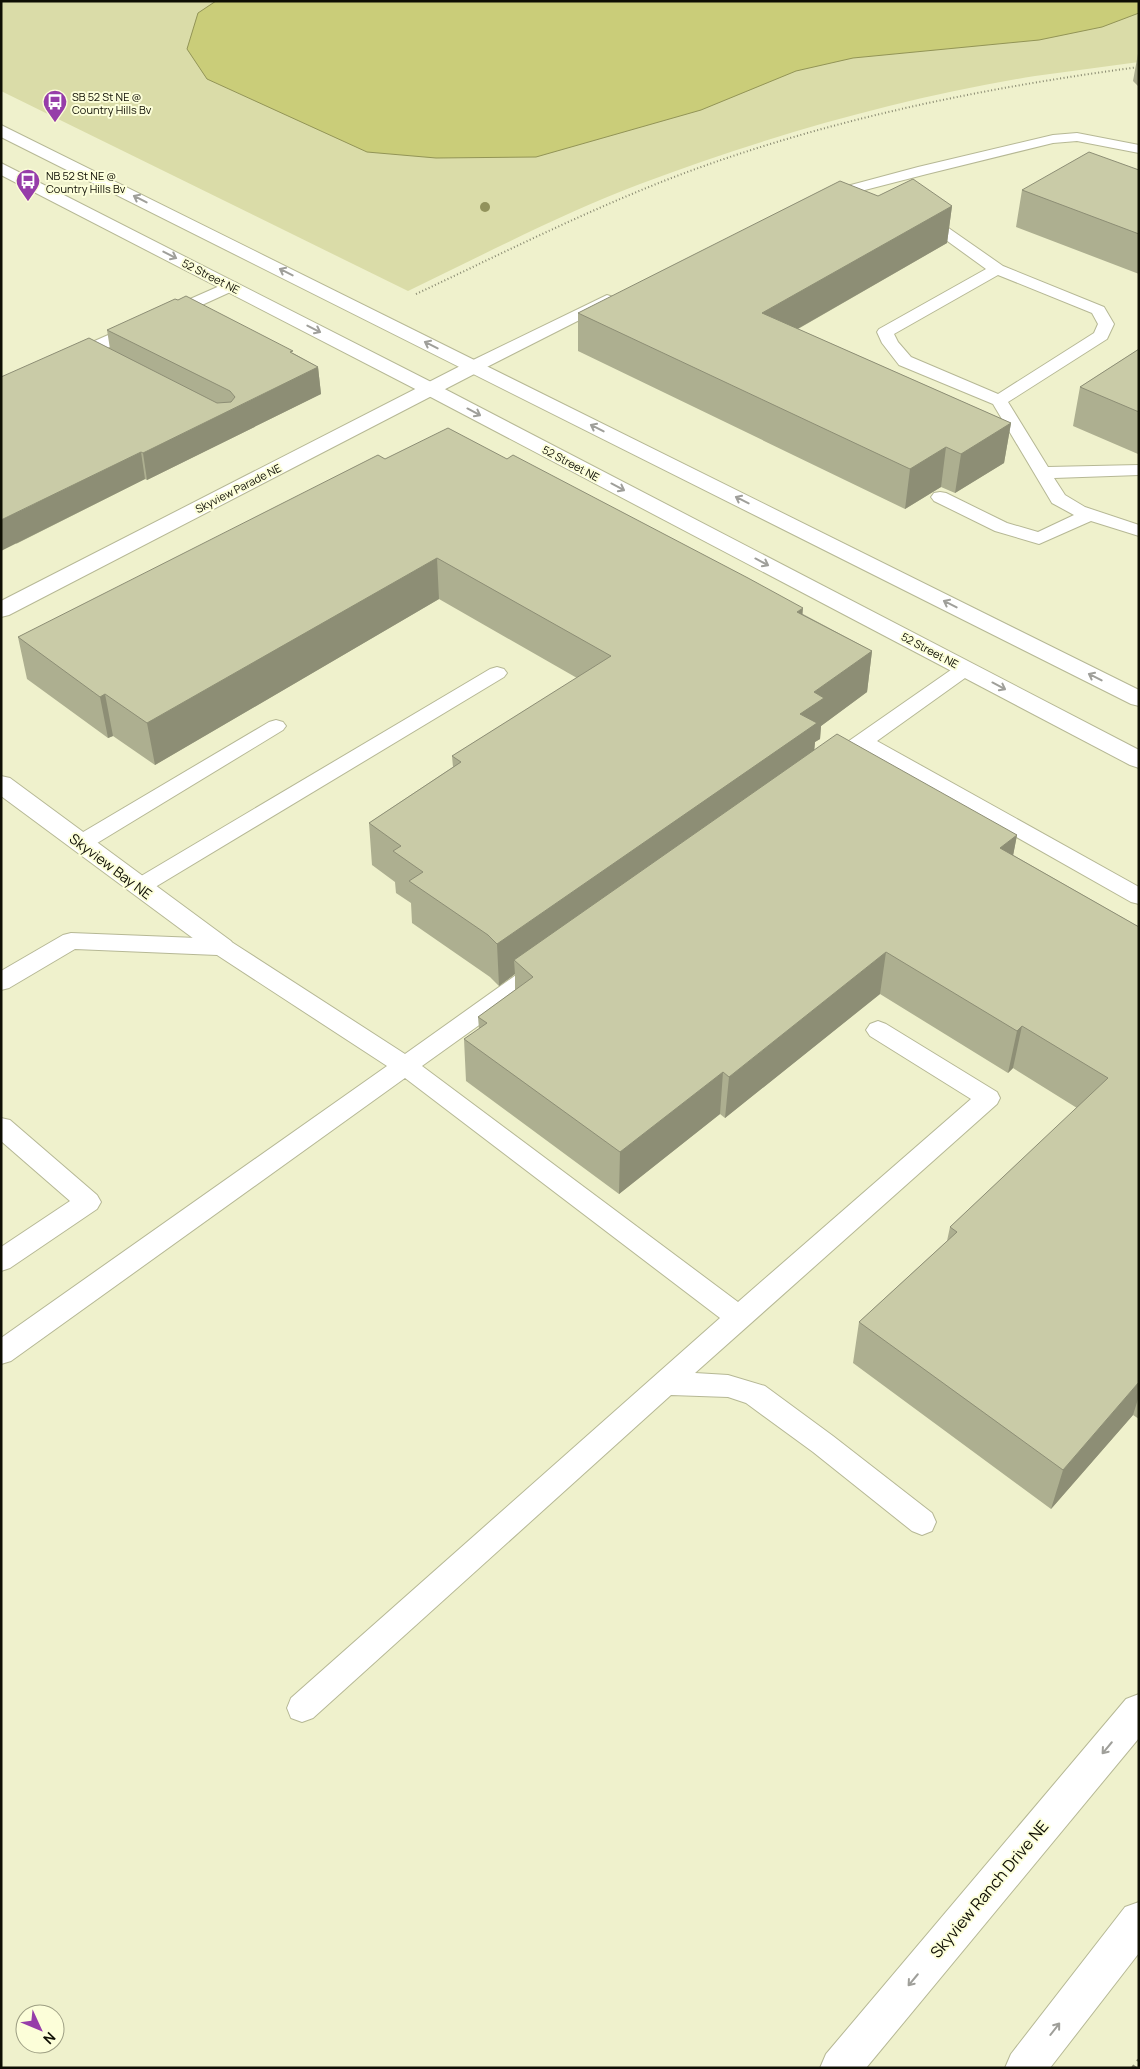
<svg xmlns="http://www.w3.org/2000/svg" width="1140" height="2069" font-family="Manrope,sans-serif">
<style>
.green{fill:#dadca8}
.water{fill:#cacd79;stroke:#929456}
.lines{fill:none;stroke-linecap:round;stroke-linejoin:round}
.lane-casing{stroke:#b6b895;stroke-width:2}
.street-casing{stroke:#b6b895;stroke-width:2}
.secondary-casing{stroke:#b6b895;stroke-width:2}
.path-far1{stroke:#888970;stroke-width:2;stroke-dasharray:1 2.5;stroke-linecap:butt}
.path{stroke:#888970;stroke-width:4;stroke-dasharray:3 5;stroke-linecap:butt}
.lane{fill:#fff;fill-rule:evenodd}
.street{fill:#fff;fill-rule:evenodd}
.secondary{fill:#fff;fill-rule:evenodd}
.tree{fill:#92935c}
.wall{fill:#adaf90}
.shaded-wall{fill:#8d8e75}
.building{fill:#c9cba7;stroke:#8d8e75}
.oneway{stroke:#9f9f9a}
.labels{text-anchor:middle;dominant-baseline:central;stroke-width:4;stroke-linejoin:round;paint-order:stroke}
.far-poi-label{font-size:11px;fill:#0e0e03;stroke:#fcfed9;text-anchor:start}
.far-street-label{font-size:11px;fill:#0e0e03;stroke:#fcfed9}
.street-label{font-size:14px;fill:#0e0e03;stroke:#fcfed9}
.near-street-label{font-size:16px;fill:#0e0e03;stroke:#fcfed9}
</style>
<rect width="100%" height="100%" fill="#eff1cc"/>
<path class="green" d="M1,1H1139V62C1104,67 1070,71 1035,76C900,98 768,136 640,184C561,214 485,254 408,291L1,91Z"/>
<path class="water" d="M216,1H1139V13L1102,27L1039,40L853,58L796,71L701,110L536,157L436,158L367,152L207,79L187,49L198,13Z"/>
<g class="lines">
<defs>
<path id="lane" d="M1077,133L1139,145V153L1077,141L1053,143L927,174L826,200L821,199L819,196L821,193L918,167L1053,135Z
M922,211L927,213L1003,266L1104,307L1114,324L1107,339L1008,402L1048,467L1139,465V475L1054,478L1065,495L1085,507L1139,525V536L1091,521L1039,544L995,531L934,501L931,497L934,493L940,492L946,493L1007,523L1038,532L1074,515L1052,503L993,404L899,365L882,343L877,332L879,329L986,269L917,219L914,216L917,213ZM998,275L1092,313L1098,324L1094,333L998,394L911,357L898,342L894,334Z
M231,281L237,283L239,286L237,289L77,362H65L63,358L65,354Z
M607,295L613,297L615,300L613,303L481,370H469L467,366L469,362Z
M965,663L972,665L975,669L972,673L877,741L1139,887V904L1131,902L863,750C851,759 838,773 823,769L820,764L823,759L958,665Z
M497,667L504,669L507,673L504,677L147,892L139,894L131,892L128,887L131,882L490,669Z
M276,720L283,722L286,726L283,730L89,848L81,850L73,848L70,843L73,838L269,722Z
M71,933L222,939L230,941L405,1054L533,963L541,961L549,963L553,969L549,975L422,1066L738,1302L971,1099L870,1036L866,1030L870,1024L878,1021L886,1024L997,1092L1000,1098L997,1104L695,1373L728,1375L765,1386L833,1436L932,1513L936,1522L932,1531L922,1535L912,1531L813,1452L746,1403L728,1397L671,1395L313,1718L302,1722L291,1718L287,1708L291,1698L720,1318L405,1078L11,1361L1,1364V1338L387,1066L217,955L75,949L9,988L1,990V971L63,935Z
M1,1118L10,1120L97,1195L101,1202L97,1209L10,1268L1,1271V1247L70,1201L1,1141Z"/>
<path id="street" d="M475,360L482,362L485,366L482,370L9,615L1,617V601L468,362Z
M1,776L10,778L231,941L235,947L231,953L222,956L213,953L1,796Z"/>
<path id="secondary" d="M1,125L1139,690V706L1131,704L1,137Z
M1,163L437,385L1139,750V768L1130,765L423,393L1,175Z
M1139,1694V1738L866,2068H820L826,2054L1126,1699Z
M1139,1902V1953L1050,2068H1005L1011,2054L1125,1907Z"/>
</defs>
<use href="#lane" class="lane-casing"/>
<use href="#street" class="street-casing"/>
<use href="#secondary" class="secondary-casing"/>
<path class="path-far1" d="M416,294C501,254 586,211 674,177C824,120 981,88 1139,67"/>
<path class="path" d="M1133,2068L1139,2060"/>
<use href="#lane" class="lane"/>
<use href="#street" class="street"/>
<use href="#secondary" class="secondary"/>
</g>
<circle class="tree" cx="485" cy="207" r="5"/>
<path class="wall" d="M1139,48V87L1133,81Z
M1139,170V274L1016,227L1022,190Z
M878,196L952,206L947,243L798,329L1011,423L1004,463L955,493L941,487L905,509L578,351V313Z
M107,330L293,353L318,367L321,394L147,480L145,479L16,544L110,349Z
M1139,349V454H1138L1073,426L1080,387Z
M385,459L803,614L872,651L867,692L821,726L820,739L815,742L814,750L1017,835L1013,855L1139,927V1419L1133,1415L1051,1509L853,1363L859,1322L947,1241L950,1227L1077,1108L1013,1068L1008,1073L880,994L725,1118L720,1114L619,1194L466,1081L464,1039L479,1029L478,1017L515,990V974L499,986L490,977L412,923L411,903L396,893L395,882L372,865L369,823L453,767L452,756L577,678L439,599L155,765L113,736L108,738L27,679L18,637Z"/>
<path class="shaded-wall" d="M952,206L947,243L759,351L762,313Z
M318,367L321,394L147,480L143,453Z
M1011,423L1004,463L955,493L961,454Z
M946,447L941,487L905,509L910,469Z
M141,452L145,479L1,551V520Z
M437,558L439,599L155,765L147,723Z
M803,608L800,649L797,612Z
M872,651L867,692L821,726L820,739L815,742L813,765L514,960L515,974L499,986L497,944L800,714L814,692Z
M105,694L113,736L108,738L100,697Z
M1017,835L1009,877L1000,848Z
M886,952L880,994L725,1118L729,1077Z
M1022,1026L1013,1068L1008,1073L1017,1031Z
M723,1072L720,1114L619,1194L620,1152Z
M1139,1382V1396L1133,1415L1051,1509L1063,1470Z"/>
<path class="building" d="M1089,152L1139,170V234L1022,190Z
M913,179L952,206L762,313L1011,423L961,454L946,447L910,469L578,313L840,181L878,196Z
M186,296L293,351L290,352L318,367L143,453L141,452L1,520V377L89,338L217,403L231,402L235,397L230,391L107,330L175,299L178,300Z
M1139,349V412L1080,387Z
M448,428L507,459L513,455L748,578L803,608L797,612L872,651L814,692L824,698L800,714L817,723L497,944L488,935L409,881L423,872L393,851L401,846L369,823L461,762L452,756L611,656L437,558L147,723L105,694L100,697L18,637L378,455L385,459Z
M837,734L1017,835L1000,848L1139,927V1382L1063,1470L859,1322L957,1232L950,1227L1108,1078L1022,1026L1017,1031L886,952L729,1077L723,1072L620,1152L464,1039L487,1023L478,1017L533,977L514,960Z"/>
<defs><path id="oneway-shaft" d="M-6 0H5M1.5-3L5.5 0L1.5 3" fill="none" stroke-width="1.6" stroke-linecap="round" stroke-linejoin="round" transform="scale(1.25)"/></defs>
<g class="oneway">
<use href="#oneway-shaft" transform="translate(140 199) rotate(-153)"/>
<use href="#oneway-shaft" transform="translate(170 255) rotate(27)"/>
<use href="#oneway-shaft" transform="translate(286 272) rotate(-153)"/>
<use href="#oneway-shaft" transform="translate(314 329) rotate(27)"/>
<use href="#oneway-shaft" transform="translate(431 345) rotate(-153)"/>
<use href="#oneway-shaft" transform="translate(474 412) rotate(28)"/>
<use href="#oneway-shaft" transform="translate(597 428) rotate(-153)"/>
<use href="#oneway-shaft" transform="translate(618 487) rotate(28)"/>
<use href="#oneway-shaft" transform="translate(742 500) rotate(-153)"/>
<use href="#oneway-shaft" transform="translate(762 562) rotate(28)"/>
<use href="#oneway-shaft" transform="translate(950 604) rotate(-153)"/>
<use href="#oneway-shaft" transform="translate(1095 677) rotate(-153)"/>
<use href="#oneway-shaft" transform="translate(999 686) rotate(28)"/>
<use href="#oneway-shaft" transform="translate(1107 1748) rotate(130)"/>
<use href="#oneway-shaft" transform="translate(913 1980) rotate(130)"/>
<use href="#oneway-shaft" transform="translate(1055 2029) rotate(-52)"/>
</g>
<defs>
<symbol id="bus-pin" viewBox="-11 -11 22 30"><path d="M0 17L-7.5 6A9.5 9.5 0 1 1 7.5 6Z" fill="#963da9" stroke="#fcfed9"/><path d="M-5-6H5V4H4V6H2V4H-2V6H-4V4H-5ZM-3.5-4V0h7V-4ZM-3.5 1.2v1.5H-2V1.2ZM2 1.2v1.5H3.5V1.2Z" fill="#fff"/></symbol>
</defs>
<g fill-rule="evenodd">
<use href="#bus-pin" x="41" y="88" width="28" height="38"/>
<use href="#bus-pin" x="14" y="167" width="28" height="38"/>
</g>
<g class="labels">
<g class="far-poi-label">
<text x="72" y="96">SB 52 St NE @<tspan x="72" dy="13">Country Hills Bv</tspan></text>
<text x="46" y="175">NB 52 St NE @<tspan x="46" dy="13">Country Hills Bv</tspan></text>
</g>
<g class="far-street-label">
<text transform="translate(211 276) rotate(27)">52 Street NE</text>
<text transform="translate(571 463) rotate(28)">52 Street NE</text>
<text transform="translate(238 488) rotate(-27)">Skyview Parade NE</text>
<text transform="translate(930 650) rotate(28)">52 Street NE</text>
</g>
<g class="street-label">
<text transform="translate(111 866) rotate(37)">Skyview Bay NE</text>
</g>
<g class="near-street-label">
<text transform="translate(989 1889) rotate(-50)">Skyview Ranch Drive NE</text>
</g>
</g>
<rect width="1140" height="2069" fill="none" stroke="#0e0e03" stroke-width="5"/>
<g transform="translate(40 2029) rotate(134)"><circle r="24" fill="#fcfed9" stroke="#9d9e83"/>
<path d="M0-4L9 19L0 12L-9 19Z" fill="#963da9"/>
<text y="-8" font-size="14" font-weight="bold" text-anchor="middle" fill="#0e0e03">N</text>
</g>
</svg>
